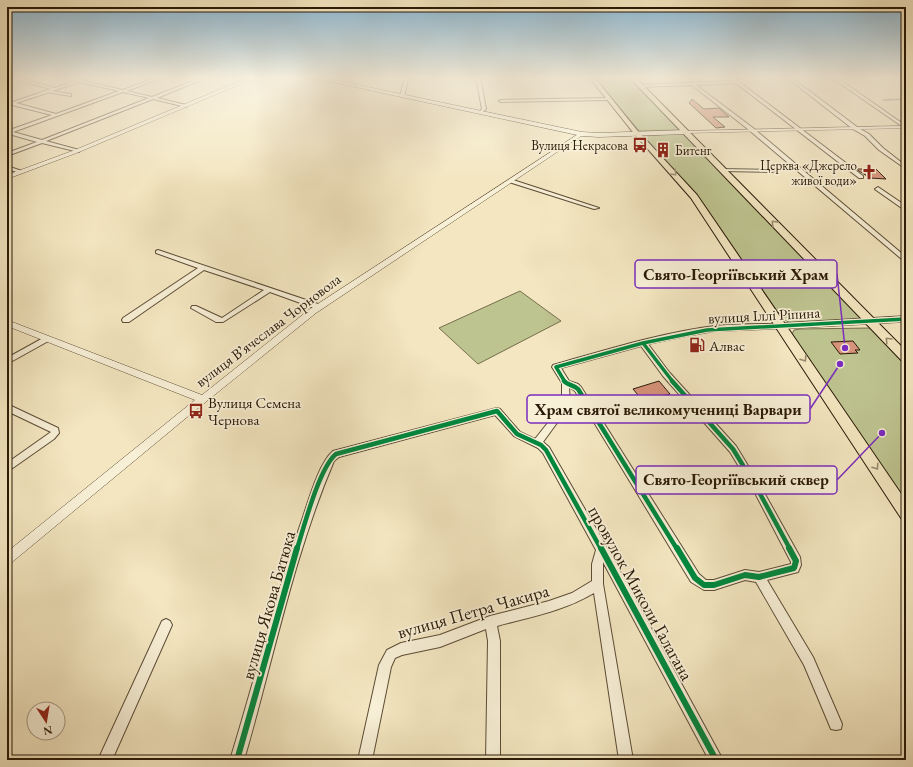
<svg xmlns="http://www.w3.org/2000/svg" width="913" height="767" font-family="'EB Garamond',serif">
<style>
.green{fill:#bec490;stroke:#746e4c}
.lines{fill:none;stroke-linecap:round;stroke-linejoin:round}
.stream{stroke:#6f7c71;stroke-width:1.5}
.building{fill:#d7937b;stroke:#291907}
.minor-casing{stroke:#5c4c35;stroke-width:2}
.tertiary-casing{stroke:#5c4c35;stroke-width:1}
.secondary-casing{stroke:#291907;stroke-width:1}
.primary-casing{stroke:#291907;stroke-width:2}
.minor{fill:#f7efd6;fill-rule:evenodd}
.tertiary{fill:#f7efd6;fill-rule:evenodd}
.secondary{fill:#f7efd6;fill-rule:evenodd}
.primary{fill:#f3e6c0;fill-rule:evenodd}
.cycleway-far2-casing{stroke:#f7efd6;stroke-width:5.5}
.cycleway-far1-casing{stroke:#f7efd6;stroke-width:7}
.cycleway-casing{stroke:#f7efd6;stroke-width:8}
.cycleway-far2{stroke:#00873e;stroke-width:3.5}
.cycleway-far1{stroke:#00873e;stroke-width:4.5}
.cycleway{stroke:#00873e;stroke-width:6}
.oneway{stroke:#988a6d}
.labels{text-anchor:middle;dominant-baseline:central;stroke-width:3.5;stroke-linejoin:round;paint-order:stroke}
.far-poi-label{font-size:13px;fill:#291907;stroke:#f7efd6;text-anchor:end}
.street-label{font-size:15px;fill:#291907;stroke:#f7efd6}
.poi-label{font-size:15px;fill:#291907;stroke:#f7efd6;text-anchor:start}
.near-street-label{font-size:18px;fill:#291907;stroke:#f7efd6}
.leader{fill:none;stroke:#7b2cbf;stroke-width:1.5}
.callout-dot{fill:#7b2cbf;stroke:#f7efd6;stroke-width:1.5}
.callout{fill:#f7efd6;stroke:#7b2cbf;stroke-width:1.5}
.callout-label{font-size:16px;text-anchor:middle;font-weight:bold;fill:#291907}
</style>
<rect width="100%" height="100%" fill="#f3e6c0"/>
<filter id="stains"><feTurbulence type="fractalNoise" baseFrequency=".005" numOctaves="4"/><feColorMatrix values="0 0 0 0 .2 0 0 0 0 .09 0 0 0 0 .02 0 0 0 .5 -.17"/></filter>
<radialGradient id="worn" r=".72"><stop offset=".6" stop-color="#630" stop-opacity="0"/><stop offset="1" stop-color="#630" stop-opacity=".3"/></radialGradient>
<path class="green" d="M594,77H628L680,130L639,131Z
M683,133L685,135L862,319L790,323L782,318L698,196L643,136Z
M520,291L561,321L478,364L439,328Z
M871,328L906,362V505L792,334L794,330L800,329Z"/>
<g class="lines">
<path class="stream" d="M883,100L906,99"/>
</g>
<path class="building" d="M692,99L704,109L719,108L729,117H713L725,127L716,128L689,103Z
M856,169H876L886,179L870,178Z
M853,341L860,350H855L858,353L840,354L831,342Z
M659,381L670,394L643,401L633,389Z"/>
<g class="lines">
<defs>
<path id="minor" d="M7,77H14L55,88L75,81L63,77L79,79L85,77H91L83,81L123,90L157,77H163L127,91L152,97L203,77H208L157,98L186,105V107L153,99L46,141L79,150V152L42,143L7,156V153L37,142L9,134H7V131L52,115L12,105L7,106V104L51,89ZM79,82L119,91L56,114L16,103L50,92L52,93L71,96V94L52,91ZM123,92L149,98L42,140L13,132Z
M127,77H131V78L129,79Z
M405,77H409L404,96L402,97L400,96Z
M476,77H480L486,109L481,113L479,112L482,109Z
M729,77H733L738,81L863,176V178H859L736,83L696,85L753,128L906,257V262L904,261L749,130L692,85L640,87L638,86L640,85L733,81Z
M836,77L906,126V129L832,78Z
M790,78H792L857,127L869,134L883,148L906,166V169L879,150L865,136L853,129L790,80Z
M610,98L609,100L501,102L499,101L501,100Z
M7,166L22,171V172L20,173L7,169Z
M721,169L772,170L774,171L772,172L723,171L721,170Z
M509,180H513L599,208L594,209L509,182Z
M878,187L906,206V211L876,190L875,189Z
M158,250L321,305L322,307L321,309H317L270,292L223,322H216L191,308L192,306H196L222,318L264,290L204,270L129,322H123L122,320L123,318L198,268L156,253V251Z
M782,324H785L786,326L785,328L714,331L686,336L648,344L669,372L736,446L761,487L800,557L801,565L798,572L767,580L813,657L842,724L841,729L836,730L831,729L818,698L804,665L756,582L745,580L714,590H704L691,582L575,391L569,387L570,405L543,442L549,447L613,558L723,760H709L603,562V584L633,760H619L594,593C564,611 530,617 497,626L500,641V760H486L488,641L486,629L440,647L402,655L395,658L391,667L372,760H358L379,665L387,650L401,643L440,635L490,616L549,601L572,593L592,581V564L596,550L543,453L538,448L514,436L495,415L339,457L334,461C293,557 273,661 244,760H230C255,679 275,597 303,517C309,499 319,463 333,451L497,408L500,409L520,432L535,439L562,405V383L552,367L553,365C606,350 660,333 714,326C737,324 760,324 782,324ZM641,346L663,376L730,452L755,493L791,562V564L759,572L745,570L714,580H706L699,574L581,387L578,384L569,381L561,368Z
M45,337H48L52,339L7,364V358Z
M7,404L58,428L59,433L54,439L7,472V463L51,432L7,411Z
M166,619L170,621L172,625L112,760H98L162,621Z"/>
<path id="tertiary" d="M250,77H257L79,152L7,179V175L75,150Z
M906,126V128L686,133L684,132L686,131Z
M580,133L584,134L316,313L192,413L11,563L7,565V552L195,400L7,326V320L202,395L310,309Z
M906,316V322L782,329L778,326L782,323Z"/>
<path id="secondary" d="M309,77H320L582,132L599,133L686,130L689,132L686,134L599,137L582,136Z
M897,77H906V80L897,78Z"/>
<path id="primary" d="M589,77H594L636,129L697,195L906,501V520L901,518L691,198L632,131Z
M629,77H635L906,351V362L902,361Z"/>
</defs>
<use href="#minor" class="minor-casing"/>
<use href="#tertiary" class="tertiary-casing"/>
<use href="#secondary" class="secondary-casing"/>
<use href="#primary" class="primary-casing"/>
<use href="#minor" class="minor"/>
<use href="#tertiary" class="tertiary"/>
<use href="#secondary" class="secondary"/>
<use href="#primary" class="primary"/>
<defs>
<path id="cycleway-far2" d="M643,343L673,382
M643,343L707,330L906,319
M565,382L556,367L643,343"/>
<path id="cycleway-far1" d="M564,381C567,385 574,385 578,389L677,549
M672,381L733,449L758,490L790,549
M297,549C304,527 319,468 336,454L497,411L517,434L541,445L546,450L601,549"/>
<path id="cycleway" d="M601,548L716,760
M677,548L695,578L704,585H714L745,575L759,577L794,568L796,561L789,548
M237,760L297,548"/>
</defs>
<use href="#cycleway-far2" class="cycleway-far2-casing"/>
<use href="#cycleway-far1" class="cycleway-far1-casing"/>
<use href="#cycleway" class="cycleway-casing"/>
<use href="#cycleway-far2" class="cycleway-far2"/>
<use href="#cycleway-far1" class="cycleway-far1"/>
<use href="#cycleway" class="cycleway"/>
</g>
<defs><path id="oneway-chevron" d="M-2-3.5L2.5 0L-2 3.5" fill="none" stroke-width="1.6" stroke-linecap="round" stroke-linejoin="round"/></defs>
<g class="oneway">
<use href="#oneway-chevron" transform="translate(674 173) rotate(47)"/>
<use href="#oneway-chevron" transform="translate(774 223) rotate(-134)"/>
<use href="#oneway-chevron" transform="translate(888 340) rotate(-134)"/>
<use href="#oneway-chevron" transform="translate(804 359) rotate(56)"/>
<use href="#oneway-chevron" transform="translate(876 467) rotate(56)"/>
</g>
<linearGradient id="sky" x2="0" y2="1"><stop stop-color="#8ab8d5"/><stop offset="0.42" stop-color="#faf4e3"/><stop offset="1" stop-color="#faf4e3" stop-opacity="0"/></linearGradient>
<rect width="913" height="185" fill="url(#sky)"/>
<defs>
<symbol id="bus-bare" viewBox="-9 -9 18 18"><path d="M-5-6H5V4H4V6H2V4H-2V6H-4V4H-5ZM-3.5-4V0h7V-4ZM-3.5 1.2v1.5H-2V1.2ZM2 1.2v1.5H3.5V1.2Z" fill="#8f2418" stroke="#f7efd6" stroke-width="2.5" paint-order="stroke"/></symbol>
<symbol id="building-bare" viewBox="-9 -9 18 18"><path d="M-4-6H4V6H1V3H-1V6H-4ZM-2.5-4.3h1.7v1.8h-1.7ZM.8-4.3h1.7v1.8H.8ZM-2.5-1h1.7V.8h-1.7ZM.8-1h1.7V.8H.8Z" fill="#8f2418" stroke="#f7efd6" stroke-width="2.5" paint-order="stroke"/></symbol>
<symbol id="church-bare" viewBox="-9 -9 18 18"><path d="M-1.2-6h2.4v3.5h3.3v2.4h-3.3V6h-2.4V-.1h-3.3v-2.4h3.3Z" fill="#8f2418" stroke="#f7efd6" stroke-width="2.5" paint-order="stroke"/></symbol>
<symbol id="fuel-bare" viewBox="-9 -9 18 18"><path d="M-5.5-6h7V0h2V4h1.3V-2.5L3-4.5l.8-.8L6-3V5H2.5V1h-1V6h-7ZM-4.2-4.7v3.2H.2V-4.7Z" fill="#8f2418" stroke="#f7efd6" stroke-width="2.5" paint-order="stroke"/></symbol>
</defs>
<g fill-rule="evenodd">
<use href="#bus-bare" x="629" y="134" width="22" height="22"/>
<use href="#building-bare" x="652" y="139" width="22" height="22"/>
<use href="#church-bare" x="858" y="161" width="22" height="22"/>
<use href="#fuel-bare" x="686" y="334" width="22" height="22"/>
<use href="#bus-bare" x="185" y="400" width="22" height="22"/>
</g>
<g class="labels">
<g class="far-poi-label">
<text x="628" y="145">Вулиця Некрасова</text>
<text x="675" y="150" text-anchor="start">Битенг</text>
<text x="857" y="165">Церква «Джерело<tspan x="857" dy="15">живої води»</tspan></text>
</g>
<g class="street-label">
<text transform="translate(764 315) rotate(-3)">вулиця Іллі Ріпина</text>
<text transform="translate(268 330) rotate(-37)">вулиця Вʼячеслава Чорновола</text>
</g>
<g class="poi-label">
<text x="709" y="345">Алвас</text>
<text x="208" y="402">Вулиця Семена<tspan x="208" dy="17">Чернова</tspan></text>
</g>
<g class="near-street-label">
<text transform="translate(641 593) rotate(61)">провулок Миколи Галагана</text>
<text transform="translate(268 605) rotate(-74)">вулиця Якова Батюка</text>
<text transform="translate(473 611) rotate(-16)">вулиця Петра Чакира</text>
</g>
</g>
<path class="leader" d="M845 348L837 274M840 364L810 409M882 433L837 480"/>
<g class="callout-dot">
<circle cx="845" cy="348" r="4"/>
<circle cx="840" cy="364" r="4"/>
<circle cx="882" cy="433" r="4"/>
</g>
<g class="callout">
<rect x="635" y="260" width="202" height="28" rx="4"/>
<rect x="527" y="395" width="283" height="28" rx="4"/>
<rect x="636" y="466" width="201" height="28" rx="4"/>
</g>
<g class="callout-label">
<text x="736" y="280">Свято-Георгіївський Храм</text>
<text x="668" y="415">Храм святої великомучениці Варвари</text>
<text x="736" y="485">Свято-Георгіївський сквер</text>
</g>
<rect width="913" height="767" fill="none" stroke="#f3e6c0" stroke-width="24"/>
<rect x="8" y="8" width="897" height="751" fill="none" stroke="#291907" stroke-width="2"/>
<rect x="12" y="12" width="889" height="743" fill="none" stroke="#291907"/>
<g transform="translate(46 721) rotate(168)"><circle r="19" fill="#f7efd6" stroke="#a59983"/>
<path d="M0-3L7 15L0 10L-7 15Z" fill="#8f2418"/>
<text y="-6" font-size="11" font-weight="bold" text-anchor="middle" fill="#291907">N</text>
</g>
<rect width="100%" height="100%" filter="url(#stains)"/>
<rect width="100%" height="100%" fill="url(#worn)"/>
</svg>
